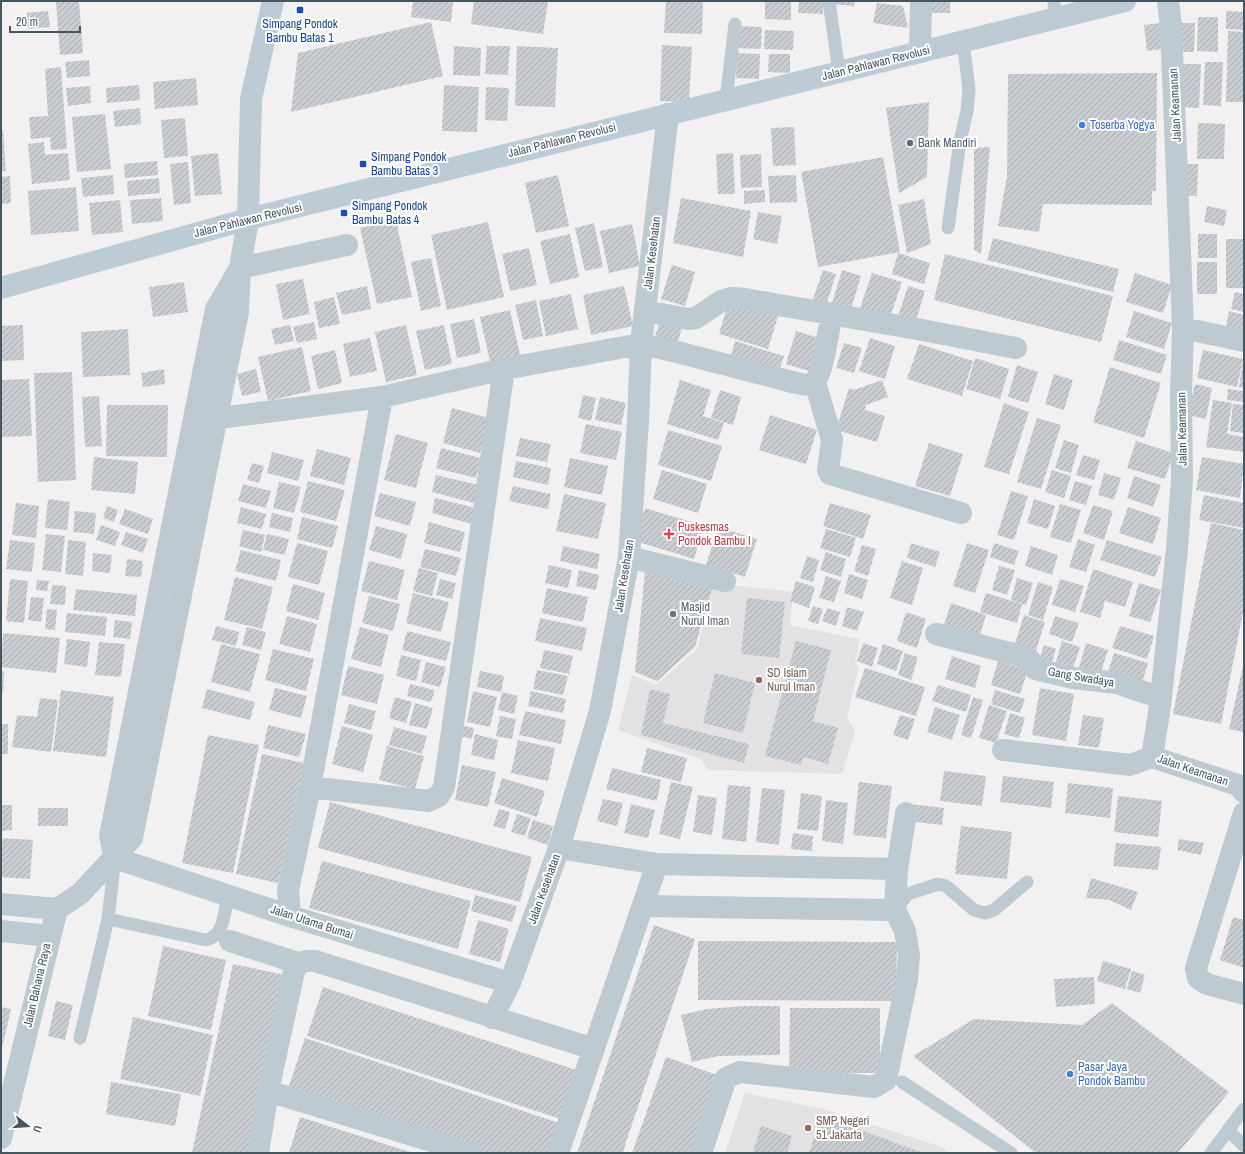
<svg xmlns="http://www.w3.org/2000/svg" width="1245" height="1154" font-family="'Archivo Narrow',sans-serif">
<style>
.education{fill:#e4e1e3}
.building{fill:url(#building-hatch)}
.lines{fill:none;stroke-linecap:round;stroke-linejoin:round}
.lane{stroke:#bdcad1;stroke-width:13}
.street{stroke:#bdcad1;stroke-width:22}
.secondary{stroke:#bccbd6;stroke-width:22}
.transit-dot{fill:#1a4fb4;stroke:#fff;stroke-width:1.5}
.shop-dot{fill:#3f7fe0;stroke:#fff;stroke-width:1.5}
.service-dot{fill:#5c6f8a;stroke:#fff;stroke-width:1.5}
.health-dot{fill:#e0444e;stroke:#fff;stroke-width:1.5}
.worship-dot{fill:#6b7280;stroke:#fff;stroke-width:1.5}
.education-dot{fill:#8d6e63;stroke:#fff;stroke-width:1.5}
.labels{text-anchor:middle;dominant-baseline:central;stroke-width:4;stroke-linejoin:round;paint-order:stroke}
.transit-label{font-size:12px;fill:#164399;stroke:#fff;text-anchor:start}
.street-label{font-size:12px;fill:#465660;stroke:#fff}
.shop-label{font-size:12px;fill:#366cbe;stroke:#fff;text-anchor:start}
.service-label{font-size:12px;fill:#4e5e75;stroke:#fff;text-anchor:start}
.health-label{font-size:12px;fill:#be3a42;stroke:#fff;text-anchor:start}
.worship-label{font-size:12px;fill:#5b616d;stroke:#fff;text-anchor:start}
.education-label{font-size:12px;fill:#785e54;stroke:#fff;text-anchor:start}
</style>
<defs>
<pattern id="building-hatch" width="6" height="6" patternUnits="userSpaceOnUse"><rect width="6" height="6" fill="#caced3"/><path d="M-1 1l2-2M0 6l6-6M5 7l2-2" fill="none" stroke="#a6aaaf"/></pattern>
</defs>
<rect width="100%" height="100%" fill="#f3f0f1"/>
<path class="education" d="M711,583L793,592L790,625L860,639L855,664L859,667L847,717L855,732L842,774L709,770L700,759L618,730L632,675L656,685L698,648Z
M745,1093L823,1109L942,1147L949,1153H725Z"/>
<path class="building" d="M56,1H79L83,53L60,55Z
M413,1H453L451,22L411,17Z
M474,1H548L543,34L471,24Z
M666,1H703L702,34L664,33Z
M765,1H791V20L765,19Z
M799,1H823V14L798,13Z
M831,1H855L854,6L830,4Z
M924,1H950V13H923Z
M877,3L903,6L908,28L873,23Z
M48,11L50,27L28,29L27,13Z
M1226,11L1244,12V30L1226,29Z
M1198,17H1218V52L1197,51Z
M431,22L443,76L291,112L298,53Z
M1161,23L1163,49L1147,51L1144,25Z
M1180,23H1195L1194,52H1179Z
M737,26L762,27L761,49L736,48Z
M765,30L794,31L793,50L764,49Z
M1228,31L1244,32V102H1226Z
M662,45L692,47L689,102L660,101Z
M454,46L481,48L480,76L453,75Z
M487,46H510L508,75L485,74Z
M517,46L558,48L555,107L515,106Z
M737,53L760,54L759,79L736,78Z
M769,54H790V73L768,72Z
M89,60L90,76L67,78L65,62Z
M1205,62H1223L1221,106L1203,105Z
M1182,64H1201L1199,108L1180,107Z
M61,67L67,149L51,150L50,137L31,139L29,117L48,116L45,69Z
M1157,73L1156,191H1152V205L1043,204L1039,232L998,226L1007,176L1008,74Z
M196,78L198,105L155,109L153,82Z
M139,85L140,100L107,103L106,88Z
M444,85L479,87L477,132L442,131Z
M90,86L91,103L68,106L66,88Z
M486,87L509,88L507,121L485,120Z
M929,102L927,177L899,193L886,108Z
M140,108L141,124L115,127L113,111Z
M105,114L111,169L77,172L72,117Z
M185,118L188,156L164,158L161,120Z
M1198,123L1225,124L1224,159H1197Z
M794,127L796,165L773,166L771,128Z
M1,130H3L6,171H1Z
M44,142L45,155L68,153L70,180L32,184L28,144Z
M990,147L981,254L974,250V148Z
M218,153L222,194L195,196L191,156Z
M733,153L735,194H718L716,154Z
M761,154L762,187L741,188L740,155Z
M883,157L900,252L818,267L801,172Z
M157,161L158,175L125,178L124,164Z
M188,162L191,203L174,205L170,164Z
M1183,164H1198L1197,196L1182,195Z
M113,175L114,194L83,197L81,178Z
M558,175L569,226L536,233L525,183Z
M796,175L797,202L770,203L768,176Z
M10,176L11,203L1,204V177Z
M159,178L160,193L128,196L127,181Z
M76,187L79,231L31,235L28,191Z
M765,190V202L744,204V191Z
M161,198L163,221L132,224L130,200Z
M681,198L751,211L743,257L673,243Z
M924,199L931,244L907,253L898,205Z
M120,200L123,232L92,235L89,203Z
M1207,206L1227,210L1224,226L1204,222Z
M758,212L782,216L777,244L753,239Z
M396,220L412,297L377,304L360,228Z
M488,222L504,297L447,310L431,235Z
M594,223L603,267L585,271L575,228Z
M632,224L640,266L609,273L600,231Z
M570,234L579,277L550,284L540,241Z
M1198,234H1217V258H1198Z
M993,238L1119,269L1113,292L987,260Z
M1226,239H1244V288H1226Z
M529,248L537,285L510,291L502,254Z
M898,253L930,263L924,284L892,274Z
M945,254L1113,296L1101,342L934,300Z
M431,258L441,306L421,311L411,262Z
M1197,262H1217V294H1197Z
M672,265L695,272L685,306L661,299Z
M823,270L836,274L826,306L812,302Z
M842,270L861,276L849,316L830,310Z
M872,273L902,282L889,321L859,311Z
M1135,273L1172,285L1163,313L1126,302Z
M303,279L310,314L283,320L276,284Z
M184,282L188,312L153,317L149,287Z
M367,286L371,309L342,315L336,293Z
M624,286L633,326L591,335L583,295Z
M908,286L925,291L916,321L898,316Z
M1235,292L1244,294V312L1231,309Z
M571,294L578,329L546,336L539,301Z
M334,297L340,324L319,328L314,302Z
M536,300L543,336L523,340L515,305Z
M729,301L778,316L768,349L719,334Z
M510,310L520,355L490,362L480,317Z
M1134,311L1172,323L1164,349L1126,337Z
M1229,311L1244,315V335L1225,331Z
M662,315L684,322L677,344L655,337Z
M474,319L481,353L457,358L450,324Z
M314,322L317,339L297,343L293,327Z
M23,325L24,360L1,361V326Z
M290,325L294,341L275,345L271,329Z
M406,325L417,375L386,382L375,332Z
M444,325L452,364L425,370L416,331Z
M128,329L130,375L83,377L81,332Z
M796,331L819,338L809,371L786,364Z
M370,338L377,371L350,377L343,344Z
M870,338L895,346L885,379L859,371Z
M1119,340L1167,355L1161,374L1113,360Z
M735,341L784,356L777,377L729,362Z
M844,343L862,348L854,373L836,368Z
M919,344L973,361L962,396L907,379Z
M302,347L311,391L268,401L258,357Z
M335,350L342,383L318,389L311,356Z
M1203,350L1243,359L1237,387L1197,378Z
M975,358L1009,369L1000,399L966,389Z
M1243,361H1244V388L1239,387Z
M1017,365L1038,372L1028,403L1008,397Z
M1110,367L1161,383L1144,438L1093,422Z
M164,369L165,384L143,387L141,373Z
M256,369L261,392L242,396L237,374Z
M72,372L76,480L38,482L34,373Z
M1054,374L1073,380L1064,410L1045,404Z
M29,379L32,436L2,437L1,380Z
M680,380L711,390L703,416L724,423L718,440L667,424Z
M882,380L888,397L866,405L865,410L885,416L877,442L836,430L849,388L854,390Z
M1195,384L1212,388L1206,419L1188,415Z
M1228,389L1244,391V402L1227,400Z
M720,390L741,397L733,425L711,418Z
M583,395L596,398L591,421L578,418Z
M99,396L102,446L85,447L82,397Z
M600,397L626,403L621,425L595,420Z
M1213,400L1232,403L1227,434L1244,437V452L1206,447Z
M1004,403L1029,412L1009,474L984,467Z
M1233,404L1244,405V433L1230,431Z
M107,405H168L167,457L106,456Z
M452,408L489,418L480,453L443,443Z
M770,415L817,430L806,464L759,450Z
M1037,418L1061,425L1041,489L1017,482Z
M586,424L622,432L616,460L580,453Z
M668,430L722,446L711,481L658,465Z
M396,434L428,443L416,488L384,480Z
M520,438L551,444L547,462L516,456Z
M1064,440L1079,445L1071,473L1055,468Z
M1136,441L1173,453L1165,479L1127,468Z
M929,443L963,454L950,496L915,486Z
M441,448L481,458L476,478L436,468Z
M317,449L351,458L344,485L310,476Z
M272,452L304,460L298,481L267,473Z
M1083,455L1100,460L1094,480L1076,475Z
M94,457L138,462L135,494L91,490Z
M1202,457L1244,464L1240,498L1196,490Z
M570,458L608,466L602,495L564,487Z
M516,461L551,468L548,485L513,477Z
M252,463L264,466L259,483L247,480Z
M662,470L707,484L698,513L653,499Z
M1052,470L1071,476L1064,498L1045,492Z
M1104,473L1121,478L1114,500L1098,495Z
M436,475L479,485L474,503L432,492Z
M1134,476L1161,485L1153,507L1127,498Z
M308,481L345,490L336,521L300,512Z
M1075,481L1092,486L1086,505L1069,500Z
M279,482L301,487L294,513L273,508Z
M243,484L271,491L266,508L238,501Z
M513,486L551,494L548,509L509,501Z
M1011,491L1028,496L1014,540L997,535Z
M380,493L416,502L410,526L374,516Z
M564,494L606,503L598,539L556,531Z
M1204,495L1244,503V528L1199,520Z
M435,498L476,508L472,524L432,513Z
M48,499L70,502L67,530L45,528Z
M1034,499L1055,506L1048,529L1027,523Z
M16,503L39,506L36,538L12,535Z
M830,503L871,515L863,539L823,526Z
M1060,504L1081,510L1071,543L1050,537Z
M1093,505L1113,511L1104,540L1083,533Z
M107,506L118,510L114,522L103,518Z
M241,507L266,514L262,529L237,523Z
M1128,507L1161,518L1153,544L1119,533Z
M645,508L704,526L694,559L635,541Z
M125,509L153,519L148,534L119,524Z
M75,511L96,513L94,534L73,532Z
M272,513L293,518L290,532L269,527Z
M302,517L338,526L332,548L297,539Z
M429,522L465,532L460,552L424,543Z
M1211,523L1244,530V607L1221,724L1173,714Z
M101,525L120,532L115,546L96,540Z
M376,526L407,534L401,559L369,550Z
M718,527L757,539L745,577L706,565Z
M826,529L856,538L850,557L820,548Z
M243,530L265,535L261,552L239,546Z
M126,532L148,539L143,553L121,545Z
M46,534L65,536L61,572L42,570Z
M267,534L289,539L285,555L263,550Z
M1078,539L1095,545L1086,572L1069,567Z
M10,540L35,543L32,572L6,569Z
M68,540L86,542L83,576L65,574Z
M1107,540L1162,557L1155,577L1100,560Z
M297,543L328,551L319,585L288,577Z
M911,543L940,552L935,567L907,558Z
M967,543L989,550L975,593L953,586Z
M994,543L1019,551L1014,565L990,557Z
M862,545L876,549L868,576L854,571Z
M563,546L600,554L597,569L560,561Z
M1031,546L1058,555L1052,575L1025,566Z
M425,549L461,558L456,576L420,567Z
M241,550L281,560L276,581L235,571Z
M826,552L846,559L841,577L820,570Z
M93,553L112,555L110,573L92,571Z
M807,556L819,560L813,582L800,578Z
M127,559L143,561L141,577L125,576Z
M369,561L405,570L397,600L361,591Z
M902,561L923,568L912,605L890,598Z
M646,562L714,581L695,647L657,681L635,672Z
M549,565L572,570L568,588L545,583Z
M999,566L1015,570L1007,595L992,590Z
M419,568L438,573L432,596L413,591Z
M1093,569L1133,582L1125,607L1105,601L1100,618L1080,612Z
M579,570L599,575L596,590L576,586Z
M849,574L868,580L862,599L844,593Z
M826,576L841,581L834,602L819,598Z
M235,577L273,587L262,629L224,620Z
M1017,578L1033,583L1026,605L1011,600Z
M10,579L28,581L24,623L6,621Z
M440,579L456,583L452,599L436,595Z
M1060,579L1084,586L1075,612L1052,605Z
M37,580L49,581L47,591L36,590Z
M796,581L815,587L809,608L790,601Z
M1038,582L1053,587L1043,620L1028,615Z
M1139,583L1161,590L1150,622L1129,616Z
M293,584L325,593L318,620L286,611Z
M52,585L66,586L65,605L50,604Z
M547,588L588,597L583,622L542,613Z
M76,589L137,595L135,616L73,610Z
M413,593L449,602L441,632L406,623Z
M986,593L1022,604L1017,623L980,612Z
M369,596L400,604L393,631L362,623Z
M31,597L44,598L41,622L28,620Z
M747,598L785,602L779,658L741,654Z
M951,603L986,615L978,642L942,631Z
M813,606L823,609L818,624L808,621Z
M847,607L864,612L857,631L842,626Z
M827,608L840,612L836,626L822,621Z
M47,609L57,610L55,630L45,629Z
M906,612L926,619L917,648L897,641Z
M67,613L107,617L105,636L65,632Z
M1024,615L1045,622L1034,657L1013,650Z
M287,616L317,624L310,652L279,644Z
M1055,616L1079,623L1072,642L1049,634Z
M540,618L587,628L582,651L535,641Z
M115,620L132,622L130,639L113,637Z
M216,626L239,632L236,646L212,640Z
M1120,626L1154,636L1147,659L1112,648Z
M247,627L266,632L261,650L242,645Z
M360,627L389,635L381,667L351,659Z
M407,631L451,642L446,661L402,650Z
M3,633L60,638L56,673L1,667Z
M67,639L90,642L87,667L64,664Z
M796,641L831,650L813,721L838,728L828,764L803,757L801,765L765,756Z
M1062,641L1080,647L1070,676L1053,671Z
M99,642L125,644L121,677L95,675Z
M863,643L878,648L872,667L857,661Z
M1086,643L1108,650L1099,678L1078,671Z
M221,644L260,654L250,692L211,682Z
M883,644L903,651L896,671L877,664Z
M1044,645L1056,649L1050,668L1038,664Z
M273,649L314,659L306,691L265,680Z
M544,650L573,656L569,674L540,668Z
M905,653L918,657L911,680L898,675Z
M1114,653L1148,663L1140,689L1106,678Z
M401,655L421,660L416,681L396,676Z
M952,656L981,666L975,688L945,679Z
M998,661L1028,670L1020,694L991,685Z
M426,662L446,667L440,687L421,682Z
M348,666L384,675L377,704L341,695Z
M1243,666H1244V732L1229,729Z
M865,668L925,687L916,716L855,697Z
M537,670L568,676L563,695L533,689Z
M1,671L4,672L3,693H1Z
M480,671L504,676L501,692L477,687Z
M715,673L755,683L743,733L703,723Z
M410,684L435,690L431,702L407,696Z
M938,685L971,695L966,712L932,701Z
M275,688L307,696L301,718L269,710Z
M1040,688L1074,694L1066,741L1032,735Z
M207,689L255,702L250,720L202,708Z
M650,689L670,694L663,723L749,744L744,763L641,735Z
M61,690L114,697L106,757L53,751Z
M995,690L1025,699L1020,713L991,704Z
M473,691L497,697L490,727L467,722Z
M531,691L566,699L563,713L528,706Z
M502,692L518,696L514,714L498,710Z
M395,697L412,702L406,723L389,718Z
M973,697L983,700L971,738L961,735Z
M40,698L58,700L51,752L12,747L17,715L37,717Z
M415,703L433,708L427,729L409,725Z
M349,704L376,711L371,730L344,723Z
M989,705L1007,711L996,743L979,738Z
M935,707L960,715L952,740L927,732Z
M525,711L566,720L561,744L519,735Z
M1010,713L1025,718L1019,738L1004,734Z
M900,715L915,719L908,740L893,735Z
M1083,715L1104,718L1099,748L1078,745Z
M500,716L516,719L512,739L496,736Z
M1,724H8V754H1Z
M268,725L306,734L299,757L263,748Z
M342,726L373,735L363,772L332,764Z
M464,726L474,728L472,739L462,737Z
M394,727L427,736L422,754L389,745Z
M475,734L498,740L494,760L471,755Z
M208,735L259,745L233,873L182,863Z
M518,740L555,748L548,781L511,773Z
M387,746L424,756L415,789L379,780Z
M647,748L687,758L681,782L641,772Z
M262,754L304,763L278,883L236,874Z
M462,765L496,772L488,807L455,800Z
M612,768L661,780L657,801L606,789Z
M944,771L986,776L982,806L940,801Z
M1003,776L1054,782L1051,808L1000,802Z
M502,778L545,791L537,817L494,803Z
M671,782L693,787L680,839L659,834Z
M859,782L892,786L886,838L853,835Z
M1068,783L1113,788L1110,818L1065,813Z
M728,785L751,787L746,842L722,839Z
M762,788L785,790L779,845L756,842Z
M801,793L822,796L818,831L797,829Z
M698,795L717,798L712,835L693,832Z
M1118,796L1162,801L1158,837L1114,832Z
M603,799L623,803L617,826L597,821Z
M826,800L848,803L843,844L822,841Z
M330,802L532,857L520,902L318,848Z
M631,804L655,810L648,838L624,833Z
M910,804L944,808L942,825L908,821Z
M1,805H12V830L1,831Z
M38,808H68V826H38Z
M499,809L510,812L505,829L493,826Z
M517,814L531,818L525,836L511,832Z
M533,820L553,826L548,845L527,838Z
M961,826L1012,832L1007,879L955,874Z
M793,833L813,836L812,851L791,849Z
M1,838L33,840L30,879L1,877Z
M1179,839L1204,843L1201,855L1177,850Z
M1116,843L1161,847L1158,870L1113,866Z
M322,861L471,901L458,949L309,908Z
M1091,878L1138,892L1131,910L1109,900L1086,898Z
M475,895L517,906L512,922L471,911Z
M1233,917L1244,920V968L1220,960Z
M478,920L509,929L500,962L469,954Z
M654,925L695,939L626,1142L623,1153H577Z
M698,941L897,942L896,1001L698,1000Z
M163,946L226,960L211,1030L148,1016Z
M1103,961L1131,969L1125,989L1097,981Z
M233,964L290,976L251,1153H192Z
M1132,971L1145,975L1140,993L1127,989Z
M1094,977L1095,1004L1056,1007L1054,979Z
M323,987L576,1070L561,1119L307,1036Z
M56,1001L73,1005L65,1040L48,1036Z
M1112,1003L1229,1092L1178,1153H1036L913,1056L974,1019L1082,1025Z
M744,1006H780V1055L718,1056L692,1062L681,1015L707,1009Z
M1,1007L11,1009L2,1048H1Z
M790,1008H880V1073H789Z
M133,1017L213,1035L200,1096L120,1079Z
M305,1038L559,1123L549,1153H482L288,1089Z
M666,1057L720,1076L693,1153H632Z
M111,1082L181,1094L175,1126L106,1114Z
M821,1116L924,1153H809Z
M300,1117L413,1153H289Z
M761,1126L792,1136L787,1153L753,1152Z"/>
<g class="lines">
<path class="lane" d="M829,1L839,72
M1054,1L1055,18
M726,100L735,24
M948,228L960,141L967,111L969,90L963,41
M896,908L908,894L938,884L946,886L974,910L985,913L994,910L1027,882
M108,919L206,940C225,936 224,911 228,895
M80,1038L108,919L115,858
M902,1082L1011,1153
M1228,1130L1244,1146
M1211,1153L1244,1109"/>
<path class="street" d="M920,52L921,1
M645,311L688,319L696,318L721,301L731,298L745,299L917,329L1016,348
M1183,328L1244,341
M815,382L832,440L828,470L830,474L961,513
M204,420L382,397L504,369L641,344L677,352L796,383C802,384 810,387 814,383C823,374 829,327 832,313
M629,557L725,581
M936,634L1018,655L1030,660L1035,669L1073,678L1117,683L1161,698
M1003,750L1130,765L1152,757
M1152,757L1160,706L1177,549L1182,479L1181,396L1183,328L1171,26L1168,1
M1152,757L1238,785L1244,792
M310,787L428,801L439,796L444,787L504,369
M1244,813L1196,968L1198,978L1207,984L1244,994
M559,848L657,864L897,869
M115,858L110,836L216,309L240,268L347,245
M115,858L290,916L510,983
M1,904L57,909
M643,906L895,910
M290,916L288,890L310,787L382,397
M1,931L49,936
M230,941L298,963
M492,1018L510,983L559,848L600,711L629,557L638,421L641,344L668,114
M268,1091L471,1153
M1,1138L57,909L80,894L132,838L238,312L240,268L248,219
M258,1153L268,1091L294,971C299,962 304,960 315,961L594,1049
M558,1153L657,864
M701,1153L726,1078L740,1072L874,1087L886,1080L907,979L909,955L905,931L895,910L897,869L906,813"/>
<path class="secondary" d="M248,219L251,99L273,1
M1,288L248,219L1125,1"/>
</g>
<g class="transit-dot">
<rect x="296" y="6" width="8" height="8" rx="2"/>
<rect x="359" y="160" width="8" height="8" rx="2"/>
<rect x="340" y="209" width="8" height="8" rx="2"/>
</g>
<g class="shop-dot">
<circle cx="1082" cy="125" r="4"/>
<circle cx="1070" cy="1074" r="4"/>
</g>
<circle class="service-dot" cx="910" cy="143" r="4"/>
<path class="health-dot" d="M667 528h4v4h4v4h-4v4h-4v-4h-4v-4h4z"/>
<circle class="worship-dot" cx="673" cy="614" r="4"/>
<g class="education-dot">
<circle cx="759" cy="680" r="4"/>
<circle cx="808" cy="1128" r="4"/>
</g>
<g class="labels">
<g class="transit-label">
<text x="300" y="24" text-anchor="middle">Simpang Pondok<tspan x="300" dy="14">Bambu Batas 1</tspan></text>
<text x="371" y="157">Simpang Pondok<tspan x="371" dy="14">Bambu Batas 3</tspan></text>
<text x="352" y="206">Simpang Pondok<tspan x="352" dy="14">Bambu Batas 4</tspan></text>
</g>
<g class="street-label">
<text transform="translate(876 63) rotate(-14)">Jalan Pahlawan Revolusi</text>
<text transform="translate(1175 105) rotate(-93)">Jalan Keamanan</text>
<text transform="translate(562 140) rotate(-14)">Jalan Pahlawan Revolusi</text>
<text transform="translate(248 220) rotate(-14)">Jalan Pahlawan Revolusi</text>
<text transform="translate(652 253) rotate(-83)">Jalan Kesehatan</text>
<text transform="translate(1182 429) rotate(-91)">Jalan Keamanan</text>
<text transform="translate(624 576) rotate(-81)">Jalan Kesehatan</text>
<text transform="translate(1081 677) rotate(10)">Gang Swadaya</text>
<text transform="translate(1193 770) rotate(19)">Jalan Keamanan</text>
<text transform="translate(544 889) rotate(-70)">Jalan Kesehatan</text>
<text transform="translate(312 922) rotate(18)">Jalan Utama Bumai</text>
<text transform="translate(37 985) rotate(-77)">Jalan Bahana Raya</text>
</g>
<g class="shop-label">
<text x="1090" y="125">Toserba Yogya</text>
<text x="1078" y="1067">Pasar Jaya<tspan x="1078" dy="14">Pondok Bambu</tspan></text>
</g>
<g class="service-label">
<text x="918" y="143">Bank Mandiri</text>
</g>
<g class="health-label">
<text x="678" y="527">Puskesmas<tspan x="678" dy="14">Pondok Bambu I</tspan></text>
</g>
<g class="worship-label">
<text x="681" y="607">Masjid<tspan x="681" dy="14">Nurul Iman</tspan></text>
</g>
<g class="education-label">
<text x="767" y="673">SD Islam<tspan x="767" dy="14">Nurul Iman</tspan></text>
<text x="816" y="1121">SMP Negeri<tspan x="816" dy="14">51 Jakarta</tspan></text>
</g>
</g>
<rect width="1245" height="1154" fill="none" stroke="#465660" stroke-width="4"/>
<g transform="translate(28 1126) rotate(107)" stroke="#ffffff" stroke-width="3" paint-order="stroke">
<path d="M0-3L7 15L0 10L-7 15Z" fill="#465660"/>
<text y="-6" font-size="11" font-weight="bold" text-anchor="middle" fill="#465660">U</text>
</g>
<path d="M10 26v6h70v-6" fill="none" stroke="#465660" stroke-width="2"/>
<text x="16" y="26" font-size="12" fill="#465660" stroke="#ffffff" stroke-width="3" paint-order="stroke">20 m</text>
</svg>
